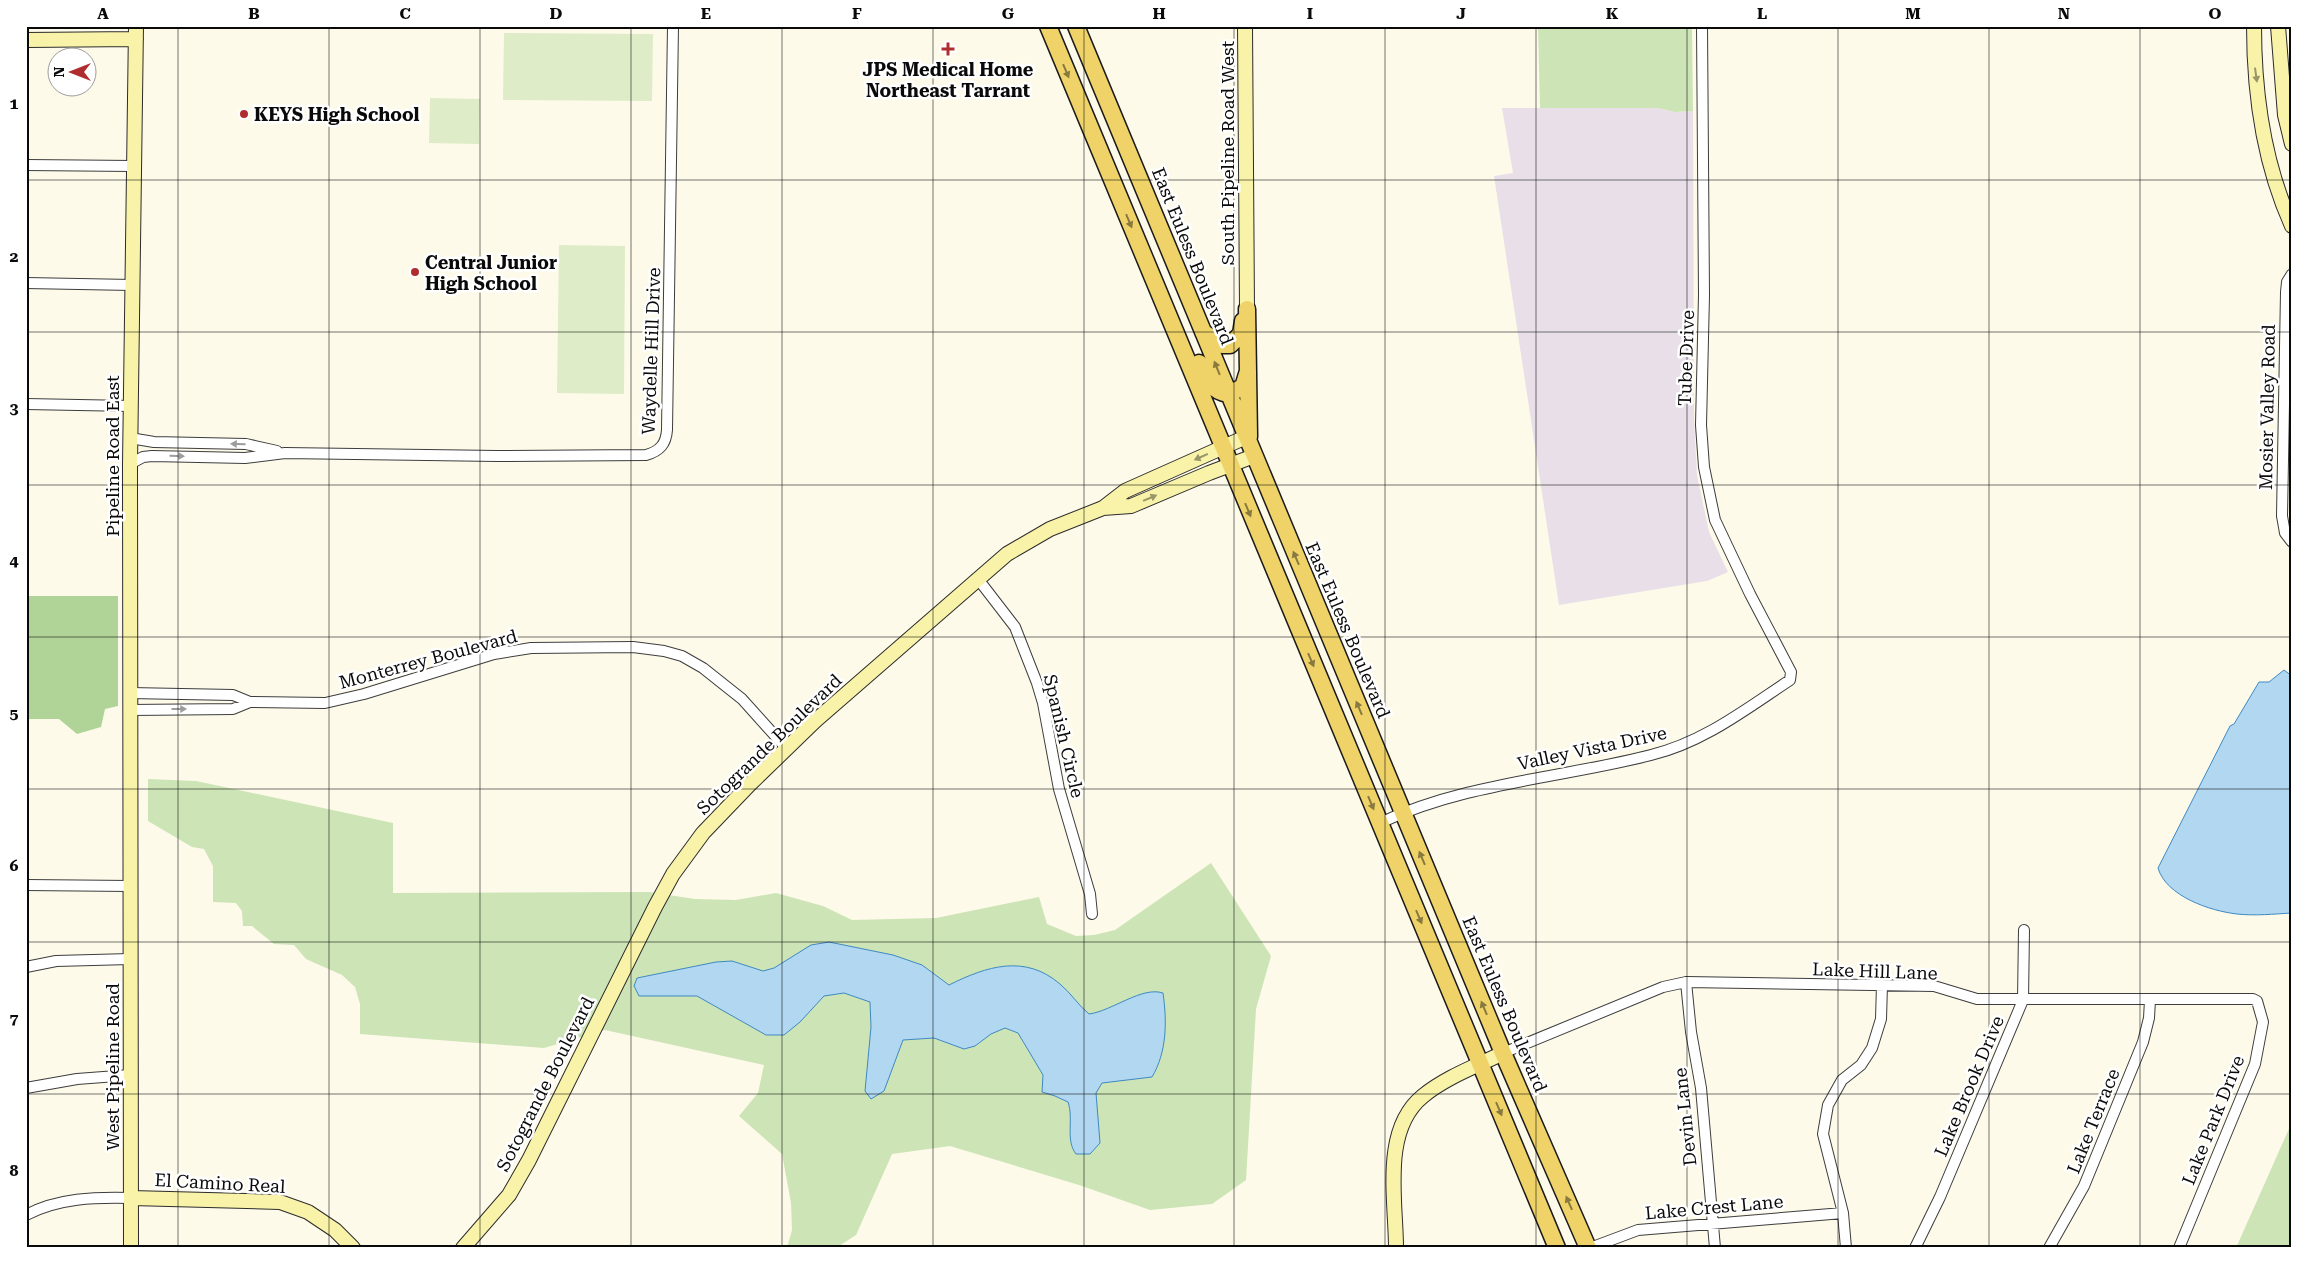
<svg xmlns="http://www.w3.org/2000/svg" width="2318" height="1274" font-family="'Roboto Serif',serif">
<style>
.industrial{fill:#e8dfe9}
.green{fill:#cde4b6}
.forest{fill:#b0d497}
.pitch{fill:#deecc7}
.water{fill:#b2d7f1;stroke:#3e89c3}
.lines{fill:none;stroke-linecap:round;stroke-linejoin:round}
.street-casing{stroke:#3d3d3d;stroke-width:12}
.secondary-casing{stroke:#2c2c2c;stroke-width:16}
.primary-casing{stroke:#1b1b1b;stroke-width:19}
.street{stroke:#fff;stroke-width:10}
.secondary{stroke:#f9f3a9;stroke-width:14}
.primary{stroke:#efd368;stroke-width:16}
.oneway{fill:#88793e}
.oneway2{fill:#999669}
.oneway3{fill:#9d9d9d}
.grid{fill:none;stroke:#0a0a0a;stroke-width:1;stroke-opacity:0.55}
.poi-dot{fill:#af2d2f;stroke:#fff;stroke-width:2}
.labels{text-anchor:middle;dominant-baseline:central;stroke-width:5;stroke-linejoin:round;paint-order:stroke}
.poi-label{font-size:18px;font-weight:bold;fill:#0a0a0a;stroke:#fff;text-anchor:start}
.street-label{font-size:18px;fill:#0a0a0a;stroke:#fff}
.neatline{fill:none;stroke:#0a0a0a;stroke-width:2}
.grid-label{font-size:16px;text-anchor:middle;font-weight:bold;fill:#0a0a0a}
</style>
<rect width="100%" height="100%" fill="#fdfae9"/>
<path class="industrial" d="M1502,108H1658L1675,112L1693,111L1694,419L1697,475L1709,532L1728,572L1707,581L1559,605L1494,176L1513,173Z"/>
<path class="green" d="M1538,26H1691L1692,28L1693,111L1675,112L1658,108H1540Z
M148,779L196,781L393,823V893L649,892L695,899L736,900L776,893L823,906L852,920L936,918L1039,897L1047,924L1076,936L1094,935L1115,930L1211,863L1271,956L1256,1009L1246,1180L1212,1204L1150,1210L1079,1185L950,1146L892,1154L856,1235L836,1248H787L792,1230L791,1203L782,1154L739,1116L758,1093L764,1065L605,1030L544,1048L360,1034V1004L355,987L342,975L306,959L294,945L274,944L252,926H243L242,911L236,903L213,902V866L204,849L192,847L148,821Z
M2292,1122V1242L2288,1248H2236Z"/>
<path class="forest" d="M26,596H118V706L105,709L101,727L77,734L59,719H26Z"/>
<path class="pitch" d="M505,26H654V29L505,28Z
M504,33L653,34L652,101L503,100Z
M430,98L480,99L479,144L429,143Z
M559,245L625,246L624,394L557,393Z"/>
<path class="water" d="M2284,670L2292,676V913C2274,914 2255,916 2237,914C2210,911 2166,896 2158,868L2230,726L2234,724L2259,682H2269Z
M829,942L893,955L922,965L949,985C987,966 1025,954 1060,984C1071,993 1078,1005 1089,1014C1112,1011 1142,986 1163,993C1167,1021 1167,1052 1152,1077L1102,1083L1096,1093L1100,1143L1090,1154H1076C1065,1140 1074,1119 1068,1102L1055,1096L1042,1092L1043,1075L1018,1033L1005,1028L991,1034L975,1046L964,1049L934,1038L903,1040L884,1091L871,1099L865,1091L871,1027L870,1002L844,993L824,996L800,1022L784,1035H766L697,996H639L634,986L637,978L716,962L732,961L763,971L774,968L811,945Z"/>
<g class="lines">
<defs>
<path id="street" d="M26,165L133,166
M2292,274L2287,282L2286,292L2282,516L2285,533L2292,542
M26,283L132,285
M26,404L131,406
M130,438L154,442L246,444L277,451
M130,464L143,457L152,456L245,458L285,453L497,456L646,455C660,451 666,444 667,430L673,26
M978,579L1015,627L1037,683L1043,703L1059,789L1090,894L1092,914
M130,693L233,695L250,702
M130,710L233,709L250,702L325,703L364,694L494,654L531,648L633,647L664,651L682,656L703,668L742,699L787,749
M1380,823C1465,783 1561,778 1651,755C1704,742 1746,709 1790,680L1791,672L1750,594L1715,520L1704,467L1701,425L1704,295L1702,26
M26,885L130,886
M26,967L56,961L130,959
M1686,982L1691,1032L1701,1088L1715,1248
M1503,1053L1663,987L1686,982L1934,986L1977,999H2253L2257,1001L2263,1022L2255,1064L2179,1248
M26,1088L77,1079L130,1075
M26,1215C58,1198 95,1197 131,1198
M1590,1248L1638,1230L1843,1213
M1846,1248L1843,1213L1823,1134L1828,1105L1842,1080L1861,1065L1872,1048L1881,1019L1882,985
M1915,1248L1940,1197L2023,1000L2024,930
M2049,1248L2084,1186L2143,1042L2149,1018L2150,1000"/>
<path id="secondary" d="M1245,26L1247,309
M2254,26C2254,93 2264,164 2292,226
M2278,26L2285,115L2292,144
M26,40L136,39
M1103,508L1131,506L1209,473L1254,456
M131,1198L280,1202L308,1212L335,1230L353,1248
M131,1248L130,464L136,26
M463,1248L509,1195L529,1160L655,907L673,874L703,833L750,784L815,721L1007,554L1050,529L1103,508L1125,491L1246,437
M1396,1248C1396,1200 1381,1130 1423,1096C1446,1077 1477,1066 1503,1053"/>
<path id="primary" d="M1048,26L1557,1248
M1076,26L1503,1053L1588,1248
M1247,309L1249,437
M1203,332L1222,345H1230L1241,334L1243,321
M1199,363C1206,378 1210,391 1228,394L1243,387L1248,371"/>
</defs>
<use href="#street" class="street-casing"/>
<use href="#secondary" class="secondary-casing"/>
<use href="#primary" class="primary-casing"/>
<use href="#street" class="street"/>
<use href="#secondary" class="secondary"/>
<use href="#primary" class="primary"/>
</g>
<defs><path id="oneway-solid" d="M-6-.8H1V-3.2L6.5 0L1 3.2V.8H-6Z" transform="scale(1.25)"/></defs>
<g class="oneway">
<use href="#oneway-solid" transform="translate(1066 71) rotate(67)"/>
<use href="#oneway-solid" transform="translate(1129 221) rotate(67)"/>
<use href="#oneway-solid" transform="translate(1217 368) rotate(-112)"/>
<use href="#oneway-solid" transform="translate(1248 510) rotate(67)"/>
<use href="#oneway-solid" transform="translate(1296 558) rotate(-113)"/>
<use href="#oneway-solid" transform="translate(1311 660) rotate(67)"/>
<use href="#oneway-solid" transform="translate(1359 708) rotate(-113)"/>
<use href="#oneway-solid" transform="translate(1371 803) rotate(67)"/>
<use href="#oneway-solid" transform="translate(1422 858) rotate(-113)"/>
<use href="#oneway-solid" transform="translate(1419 917) rotate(67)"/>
<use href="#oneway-solid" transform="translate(1484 1008) rotate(-113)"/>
<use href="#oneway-solid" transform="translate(1499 1109) rotate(67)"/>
<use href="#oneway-solid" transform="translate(1569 1203) rotate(-114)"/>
</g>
<g class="oneway2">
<use href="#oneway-solid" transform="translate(2256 75) rotate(82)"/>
<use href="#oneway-solid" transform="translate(1201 457) rotate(156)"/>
<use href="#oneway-solid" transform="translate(1150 498) rotate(-23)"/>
</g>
<g class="oneway3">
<use href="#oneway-solid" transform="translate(238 444) rotate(-178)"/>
<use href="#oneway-solid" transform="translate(177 456) rotate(1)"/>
<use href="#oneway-solid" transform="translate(179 709)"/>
</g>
<path class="grid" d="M178,26V1248M329,26V1248M480,26V1248M631,26V1248M782,26V1248M933,26V1248M1084,26V1248M1234,26V1248M1385,26V1248M1536,26V1248M1687,26V1248M1838,26V1248M1989,26V1248M2140,26V1248M26,180H2292M26,332H2292M26,485H2292M26,637H2292M26,789H2292M26,942H2292M26,1094H2292"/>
<g class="poi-dot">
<path d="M945.5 41.5h5v5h5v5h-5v5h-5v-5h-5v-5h5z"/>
<circle cx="244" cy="114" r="5"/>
<circle cx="415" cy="272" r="5"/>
</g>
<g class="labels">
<g class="poi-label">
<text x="948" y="69" text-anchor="middle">JPS Medical Home<tspan x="948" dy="21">Northeast Tarrant</tspan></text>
<text x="254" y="114">KEYS High School</text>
<text x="425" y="262">Central Junior<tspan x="425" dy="21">High School</tspan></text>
</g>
<g class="street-label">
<text transform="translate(1227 153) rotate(-90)">South Pipeline Road West</text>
<text transform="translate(1193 256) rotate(68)">East Euless Boulevard</text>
<text transform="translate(651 351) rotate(-88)">Waydelle Hill Drive</text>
<text transform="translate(1686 358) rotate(-88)">Tube Drive</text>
<text transform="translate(2267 407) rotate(-89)">Mosier Valley Road</text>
<text transform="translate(112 456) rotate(-90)">Pipeline Road East</text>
<text transform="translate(1348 630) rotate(67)">East Euless Boulevard</text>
<text transform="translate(428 659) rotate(-15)">Monterrey Boulevard</text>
<text transform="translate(1064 736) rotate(77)">Spanish Circle</text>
<text transform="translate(769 744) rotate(-44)">Sotogrande Boulevard</text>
<text transform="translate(1592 748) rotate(-12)">Valley Vista Drive</text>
<text transform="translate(1875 971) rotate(2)">Lake Hill Lane</text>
<text transform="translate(1505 1004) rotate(67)">East Euless Boulevard</text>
<text transform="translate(112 1067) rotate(-90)">West Pipeline Road</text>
<text transform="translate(545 1084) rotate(-63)">Sotogrande Boulevard</text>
<text transform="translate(1969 1086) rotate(-67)">Lake Brook Drive</text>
<text transform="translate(1685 1117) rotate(-96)">Devin Lane</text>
<text transform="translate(2213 1120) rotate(-68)">Lake Park Drive</text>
<text transform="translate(2093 1121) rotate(-68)">Lake Terrace</text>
<text transform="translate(220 1183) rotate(3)">El Camino Real</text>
<text transform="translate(1714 1207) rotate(-5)">Lake Crest Lane</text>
</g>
</g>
<rect width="2318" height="1274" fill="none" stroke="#ffffff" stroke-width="55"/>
<g transform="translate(72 72) rotate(270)"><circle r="24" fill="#ffffff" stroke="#9d9d9d"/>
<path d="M0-4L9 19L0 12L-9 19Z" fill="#af2d2f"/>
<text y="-8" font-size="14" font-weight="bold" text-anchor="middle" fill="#0a0a0a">N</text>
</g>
<rect x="28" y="28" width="2262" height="1218" class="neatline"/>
<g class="grid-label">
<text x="103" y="19">A</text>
<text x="254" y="19">B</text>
<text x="405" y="19">C</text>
<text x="556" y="19">D</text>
<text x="706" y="19">E</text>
<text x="857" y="19">F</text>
<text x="1008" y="19">G</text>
<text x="1159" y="19">H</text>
<text x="1310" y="19">I</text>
<text x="1461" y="19">J</text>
<text x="1612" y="19">K</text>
<text x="1762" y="19">L</text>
<text x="1913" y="19">M</text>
<text x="2064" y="19">N</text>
<text x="2215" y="19">O</text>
<text x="14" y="109">1</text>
<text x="14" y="262">2</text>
<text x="14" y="414">3</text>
<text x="14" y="566">4</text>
<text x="14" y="719">5</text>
<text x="14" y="871">6</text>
<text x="14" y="1024">7</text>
<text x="14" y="1176">8</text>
</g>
</svg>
